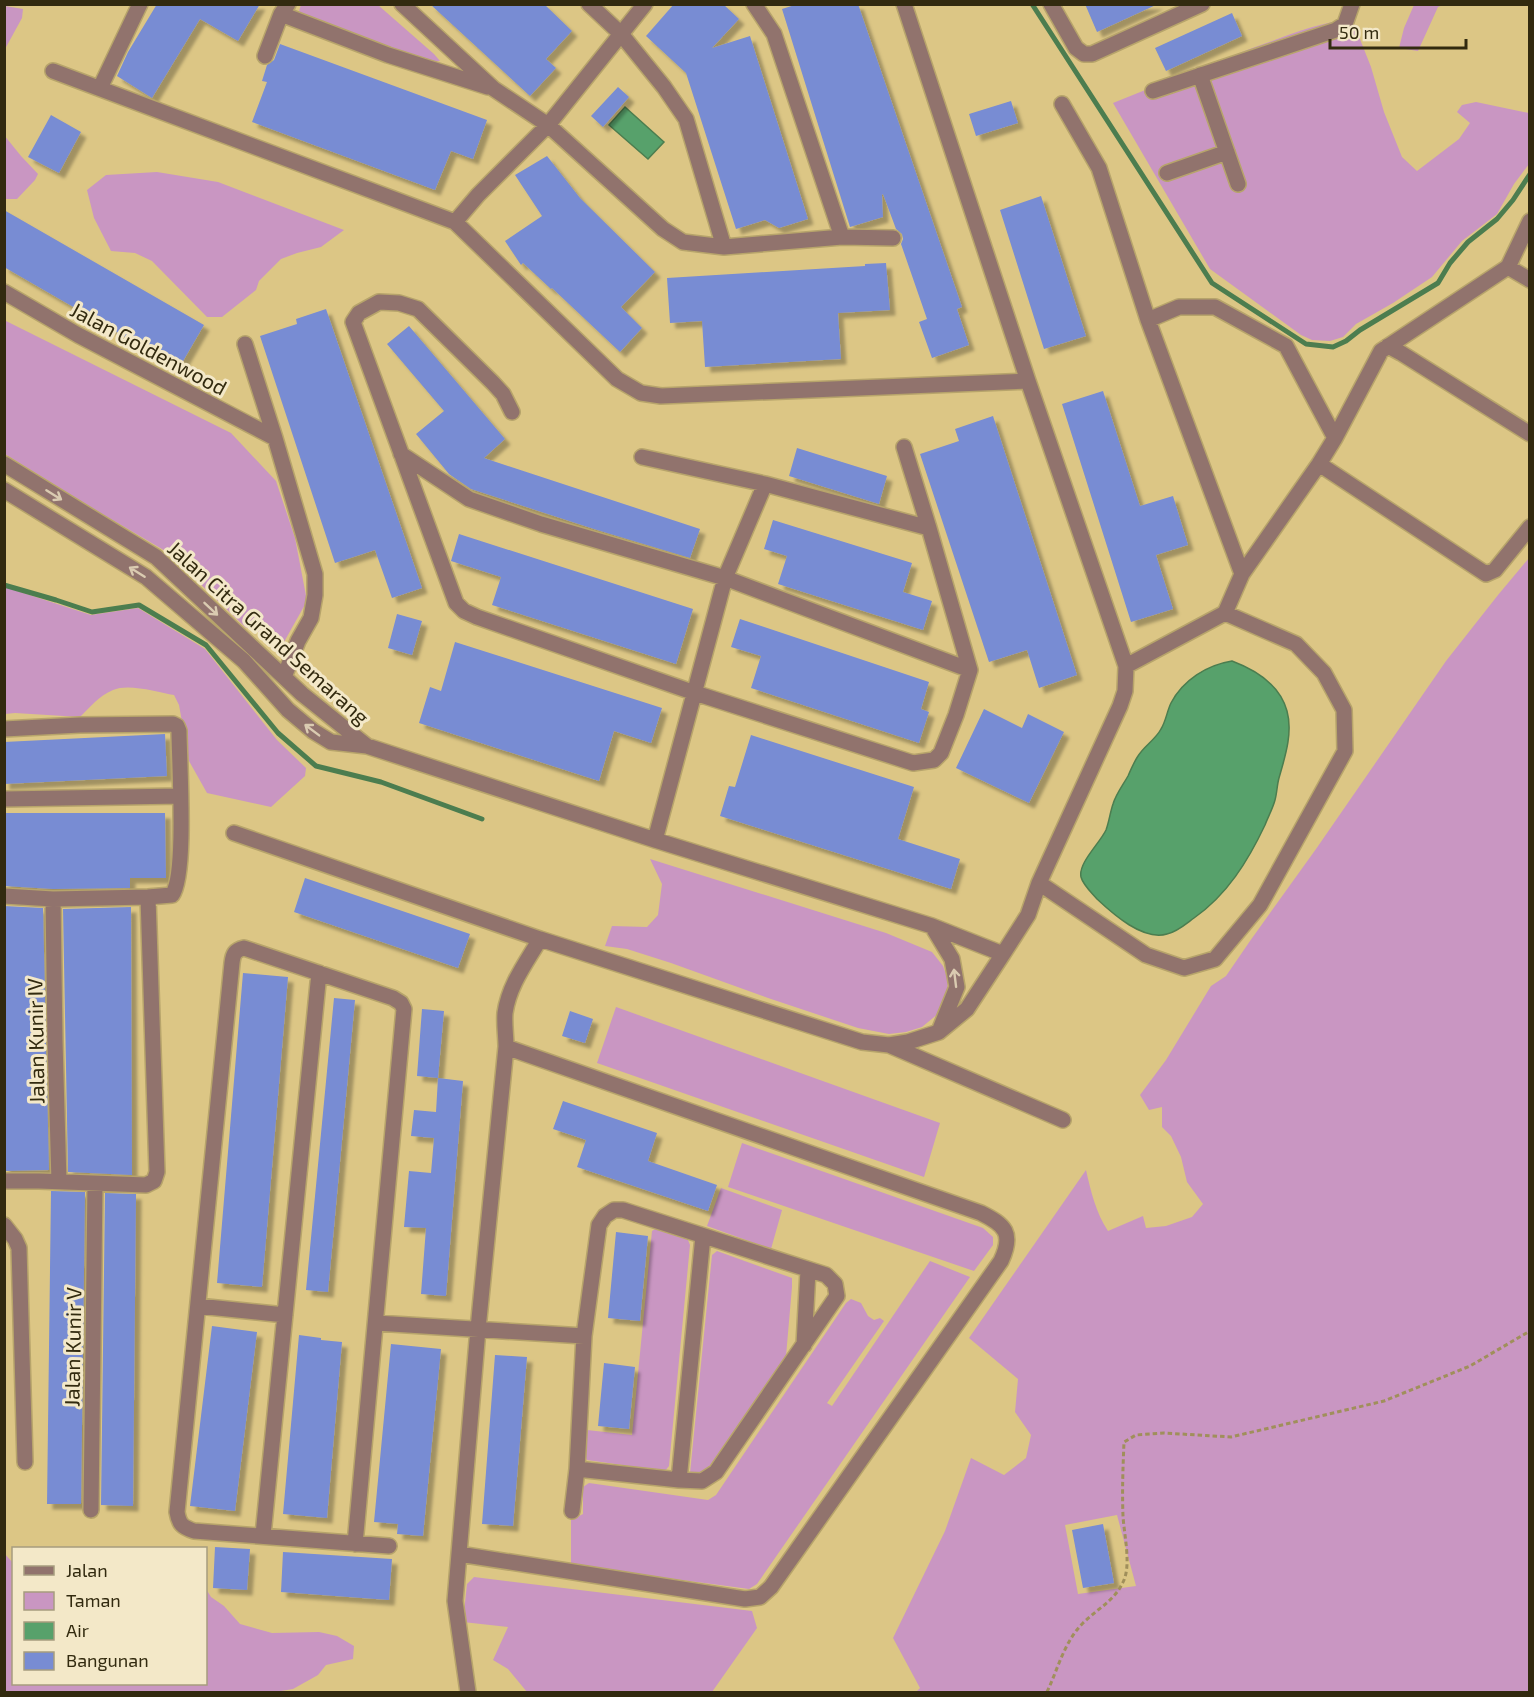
<svg xmlns="http://www.w3.org/2000/svg" width="1534" height="1697" font-family="'Exo 2',sans-serif">
<style>
.green{fill:#c996c2;fill-rule:evenodd}
.water{fill:#57a16b;stroke:#4c7d4f;stroke-width:1.5}
.lines{fill:none;stroke-linecap:round;stroke-linejoin:round}
.stream{stroke:#4c7d4f;stroke-width:5}
.building{fill:#788cd3;filter:url(#shadow)}
.minor-casing{stroke:#b7a46b;stroke-width:18}
.path{stroke:#a08f5b;stroke-width:3;stroke-dasharray:4.5 3;stroke-linecap:butt}
.minor{stroke:#91736d;stroke-width:15}
.oneway{stroke:#dacbb1}
.labels{text-anchor:middle;dominant-baseline:central;stroke-width:6;stroke-linejoin:round;paint-order:stroke}
.street-label{font-size:21px;fill:#322a0f;stroke:#f3e8c8}
</style>
<defs>
<filter id="shadow"><feDropShadow dx="5.5" dy="5.5" stdDeviation="1.5" flood-color="#0004"/></filter>
</defs>
<rect width="100%" height="100%" fill="#dcc685"/>
<path class="green" d="M301,5H378L434,54L440,61L430,62L304,15L299,11Z
M1414,5H1443L1438,7L1418,51L1399,48L1404,28Z
M5,6L23,9L22,18L5,49Z
M1352,19L1371,67L1384,112L1402,157L1417,171L1459,139L1470,123L1457,112L1462,105L1476,102L1529,113V112V164L1514,184L1497,214L1462,241L1432,277L1393,303L1356,324L1343,337L1330,341L1312,340L1301,335L1210,269L1113,103C1160,84 1208,65 1255,47C1287,36 1319,22 1352,19Z
M4,135L21,156L38,174L35,180L17,199H5Z
M157,172L218,182L344,230L321,247L297,253L281,259L259,281L256,290L222,317H207L152,261L135,253L111,251L94,218L87,190L106,175Z
M4,320L231,433L276,481L295,538L307,601L284,642L245,627L167,552L99,512L5,454Z
M1529,558V1692H916L920,1688L893,1638L945,1531L971,1458L1004,1475L1026,1458L1031,1435L1015,1412L1018,1379L969,1338L1086,1170C1091,1192 1096,1213 1108,1231L1143,1216L1146,1228L1166,1226L1192,1217L1203,1204L1187,1182L1181,1157L1171,1136L1162,1127V1107L1149,1110L1140,1095L1166,1060L1211,986L1226,976L1250,941L1316,849L1446,661L1498,595ZM1117,1515L1136,1586L1078,1594L1065,1525Z
M5,587L91,615L138,608L205,649L277,740L306,768L305,776L271,807L207,793L189,761L179,705L174,695C158,692 128,683 113,690C99,696 90,707 80,717L15,713L5,714Z
M650,859L886,933L932,952L943,966L948,980L947,995L939,1013L922,1027L906,1032L889,1034L858,1028L768,998L671,963L627,949L605,946L612,926L647,927L658,915L662,884Z
M616,1007L940,1123L924,1177L597,1063Z
M742,1143L983,1228L993,1237V1245L974,1271L728,1187Z
M721,1188L782,1210L771,1249L707,1226Z
M655,1229L688,1240L690,1245L669,1466L665,1471L587,1460L585,1456L587,1430L632,1435L652,1231Z
M717,1251L792,1278V1287L786,1356L706,1471L702,1475L690,1473L712,1255Z
M930,1261L970,1277L757,1584L749,1589L571,1565V1520L583,1514V1487L589,1483L708,1500L716,1495L846,1303L851,1299L861,1303L868,1316L874,1320L880,1318L884,1321L827,1403L832,1406Z
M4,1553L13,1563L14,1684H206V1589L211,1597L224,1606L240,1624L272,1633L319,1632L337,1636L354,1646L353,1659L326,1665L318,1675L293,1689L275,1692H5Z
M474,1577L752,1611L757,1628L712,1692H527L508,1669L493,1660L508,1627L463,1622L467,1584Z"/>
<path class="water" d="M625,107L664,142L648,159L609,125Z
M1232,661C1256,670 1280,685 1287,711C1293,733 1285,757 1279,778C1277,785 1277,793 1275,800C1273,808 1268,817 1265,825C1248,861 1227,895 1194,918C1187,923 1177,932 1167,934C1143,941 1113,914 1097,899C1092,893 1083,885 1081,877C1078,863 1100,843 1106,830C1109,822 1110,813 1113,804C1116,794 1123,785 1128,776C1131,769 1134,762 1138,756C1144,746 1156,739 1161,729C1166,721 1167,711 1171,703C1183,680 1207,665 1232,661Z"/>
<g class="lines">
<path class="stream" d="M1032,4L1212,283L1306,344L1333,347L1346,341L1360,330L1438,283L1450,263L1468,242L1497,219L1513,200L1530,174
M4,585L56,600L92,612L139,605L206,645L278,733L316,766L381,782L482,819"/>
</g>
<path class="building" d="M157,4H260L238,41L200,19L152,98L117,76L128,52Z
M430,4H544L572,31L546,59L556,68L530,96Z
M674,4H723L739,19L712,48L750,36L808,219L779,228L765,220L736,229L686,73L646,36Z
M798,4H858L962,307L957,309L969,345L932,358L919,322L927,319L901,244L903,239L902,234L896,229L883,194L882,195L883,217L850,227L782,9Z
M1085,4H1158L1097,32Z
M1232,13L1242,36L1166,71L1155,48Z
M280,44L487,120L473,159L451,151L435,190L252,122L267,82L262,81L267,65L274,60Z
M618,87L629,97L603,127L591,116Z
M1011,101L1018,123L976,136L969,114Z
M51,115L81,132L59,173L28,157Z
M547,156L580,198L655,272L621,307L642,328L620,352L552,288L551,289L523,263L521,265L505,241L542,216L515,175Z
M1041,196L1086,336L1044,349L1000,210Z
M4,210L204,325L179,368L4,267Z
M886,263L890,310L838,313L841,359L705,367L702,321L670,323L667,278L865,266V264Z
M326,309L422,588L392,598L375,550L335,563L260,336L297,324L296,319Z
M409,326L505,439L484,458L700,529L690,558L594,529L471,489L449,474L416,434L444,411L387,344Z
M1103,391L1140,506L1173,496L1188,545L1156,555L1173,609L1131,622L1062,404Z
M993,416L1077,675L1039,688L1027,650L989,662L920,454L959,441L955,429Z
M797,448L887,476L879,504L789,476Z
M773,520L912,563L903,592L932,601L923,630L778,584L787,556L764,549Z
M459,534L693,609L676,664L492,605L501,577L451,561Z
M397,614L422,621L412,655L388,648Z
M740,619L929,682L921,709L929,712L919,743L751,688L761,656L731,647Z
M455,642L662,708L651,743L614,731L599,781L419,723L430,687L441,691Z
M984,709L1022,728L1028,714L1064,732L1029,803L956,768Z
M165,734L167,776L4,784V742Z
M751,735L914,787L898,839L960,859L951,889L720,816L729,786L735,787Z
M4,813H165L166,878H130V888L53,889L4,886Z
M305,878L470,934L458,968L294,912Z
M4,906L43,908L49,1170L4,1171Z
M131,907L132,1175L68,1172L63,909Z
M243,973L288,977L262,1287L217,1283Z
M334,998L355,1000L328,1292L306,1290Z
M422,1009L444,1011L438,1078L463,1081L446,1296L421,1294L426,1228L404,1227L409,1171L431,1173L434,1138L411,1136L414,1110L436,1112L438,1078L417,1076Z
M570,1011L593,1019L585,1043L562,1036Z
M563,1101L657,1133L648,1161L717,1185L708,1211L577,1167L586,1140L553,1129Z
M51,1191L85,1192L81,1504H47Z
M105,1193L136,1194L133,1506L101,1505Z
M616,1232L648,1236L640,1321L608,1318Z
M212,1326L257,1332L235,1511L190,1506Z
M299,1335L321,1338V1340L342,1342L327,1518L283,1514Z
M391,1344L441,1349L423,1536L397,1534L398,1524L374,1522Z
M495,1355L527,1357L513,1526L482,1524Z
M604,1363L635,1367L629,1429L598,1426Z
M1103,1524L1114,1583L1083,1588L1072,1530Z
M215,1547L250,1549L247,1590L213,1588Z
M283,1552L392,1559L389,1600L281,1592Z"/>
<g class="lines">
<defs>
<path id="minor" d="M402,4L494,89L548,125L663,229L683,242L724,247L842,237L893,238
M589,4L621,34L664,87L686,119L724,247
M754,4L774,34L842,237
M1051,4L1076,48L1084,54H1092L1202,4
M281,14L388,55L488,87
M265,56L281,14L288,4
M53,71L455,222L617,379L641,393L661,396L1028,381
M1200,75L1238,184
M100,88L140,4
M1153,91L1336,30L1345,24L1352,4
M1062,104L1099,168L1148,320L1242,574L1225,613L1126,666
M1167,173L1227,152
M455,222L478,195L548,125L645,4
M1508,267L1530,280
M4,292L78,335L275,438
M1148,320L1179,307H1215L1286,346L1335,438L1319,464L1242,574
M245,344L275,438L315,574V595L311,618L298,641L284,677
M1388,346L1401,353L1530,434
M512,412L503,394L493,383L418,309L399,303L379,302L359,313L353,322L456,603L464,611L477,617L695,693L913,763L934,760L941,753L956,715L970,670L929,528L904,447
M1335,438L1381,351L1508,267L1530,221
M401,454L469,499L541,524L725,578L970,670
M642,457L765,484L929,528
M4,464L156,557L302,694L367,746
M1319,464L1486,574L1495,570L1530,527
M4,490L146,577L244,661L288,710L313,731L331,742L367,746L655,840L932,926L1003,954L1028,915L1039,883L1120,706L1125,691L1126,666L1028,381L904,4
M4,729L80,725L173,724L177,726L179,731C179,761 187,875 172,895L148,897L53,899L4,896
M4,799L180,796
M234,833L540,939L862,1042L889,1045L908,1042L939,1032L967,1009L1003,954
M655,840L725,578L765,484
M1039,883L1146,955L1184,968L1215,959L1260,905L1345,751L1344,710L1324,673L1296,644L1225,613
M53,899L55,1041L59,1182
M932,926L952,959L957,987L940,1029
M889,1045L1063,1120
M4,1181H39L146,1185L154,1181L157,1172L148,897
M614,1210H623L826,1275L835,1284L837,1296L716,1472L702,1481L679,1480L577,1469L584,1336L599,1225L605,1216Z
M4,1225L15,1239L19,1248L25,1462
M198,1306L285,1315
M376,1323L584,1336
M804,1345L808,1270
M679,1480L703,1236
M91,1510L95,1184
M572,1511L577,1469
M263,1535L319,973
M355,1544L404,1009L401,1003L393,998L244,948C235,950 233,954 232,963L177,1512C179,1524 182,1527 194,1531L389,1546
M459,1554L745,1599L760,1597L771,1587L1001,1261C1014,1233 1005,1225 981,1213L506,1047
M468,1692L455,1601L478,1329L506,1047C506,1036 504,1024 505,1013C509,985 526,963 540,939"/>
</defs>
<use href="#minor" class="minor-casing"/>
<path class="path" d="M1047,1692C1058,1669 1064,1642 1083,1623C1098,1608 1115,1601 1124,1580C1131,1563 1124,1534 1123,1516C1122,1491 1123,1466 1124,1442L1136,1435L1164,1433L1231,1437L1384,1401L1470,1366L1530,1331"/>
<use href="#minor" class="minor"/>
</g>
<defs><path id="oneway-shaft" d="M-6 0H5M1.5-3L5.5 0L1.5 3" fill="none" stroke-width="1.6" stroke-linecap="round" stroke-linejoin="round" transform="scale(1.5)"/></defs>
<g class="oneway">
<use href="#oneway-shaft" transform="translate(54 495) rotate(32)"/>
<use href="#oneway-shaft" transform="translate(137 572) rotate(-148)"/>
<use href="#oneway-shaft" transform="translate(211 609) rotate(43)"/>
<use href="#oneway-shaft" transform="translate(312 730) rotate(-143)"/>
<use href="#oneway-shaft" transform="translate(955 978) rotate(-97)"/>
</g>
<g class="labels">
<g class="street-label">
<text transform="translate(149 348) rotate(28)">Jalan Goldenwood</text>
<text transform="translate(269 632) rotate(42)">Jalan Citra Grand Semarang</text>
<text transform="translate(35 1041) rotate(-91)">Jalan Kunir IV</text>
<text transform="translate(72 1347) rotate(-89)">Jalan Kunir V</text>
</g>
</g>
<rect width="1534" height="1697" fill="none" stroke="#322a0f" stroke-width="12"/>
<rect x="12" y="1547" width="195" height="138" fill="#f3e8c8" stroke="#a69c7e" stroke-width="1.5"/>
<rect x="24" y="1566" width="30" height="9" fill="#91736d" stroke="#a69c7e" stroke-width="1.5"/>
<text x="66" y="1577" font-size="18" fill="#322a0f">Jalan</text>
<rect x="24" y="1592" width="30" height="18" fill="#c996c2" stroke="#a69c7e" stroke-width="1.5"/>
<text x="66" y="1607" font-size="18" fill="#322a0f">Taman</text>
<rect x="24" y="1622" width="30" height="18" fill="#57a16b" stroke="#a69c7e" stroke-width="1.5"/>
<text x="66" y="1637" font-size="18" fill="#322a0f">Air</text>
<rect x="24" y="1652" width="30" height="18" fill="#788cd3" stroke="#a69c7e" stroke-width="1.5"/>
<text x="66" y="1667" font-size="18" fill="#322a0f">Bangunan</text>
<path d="M1330 39v9h136v-9" fill="none" stroke="#322a0f" stroke-width="3"/>
<text x="1339" y="39" font-size="18" fill="#322a0f" stroke="#f3e8c8" stroke-width="4.5" paint-order="stroke">50 m</text>
</svg>
